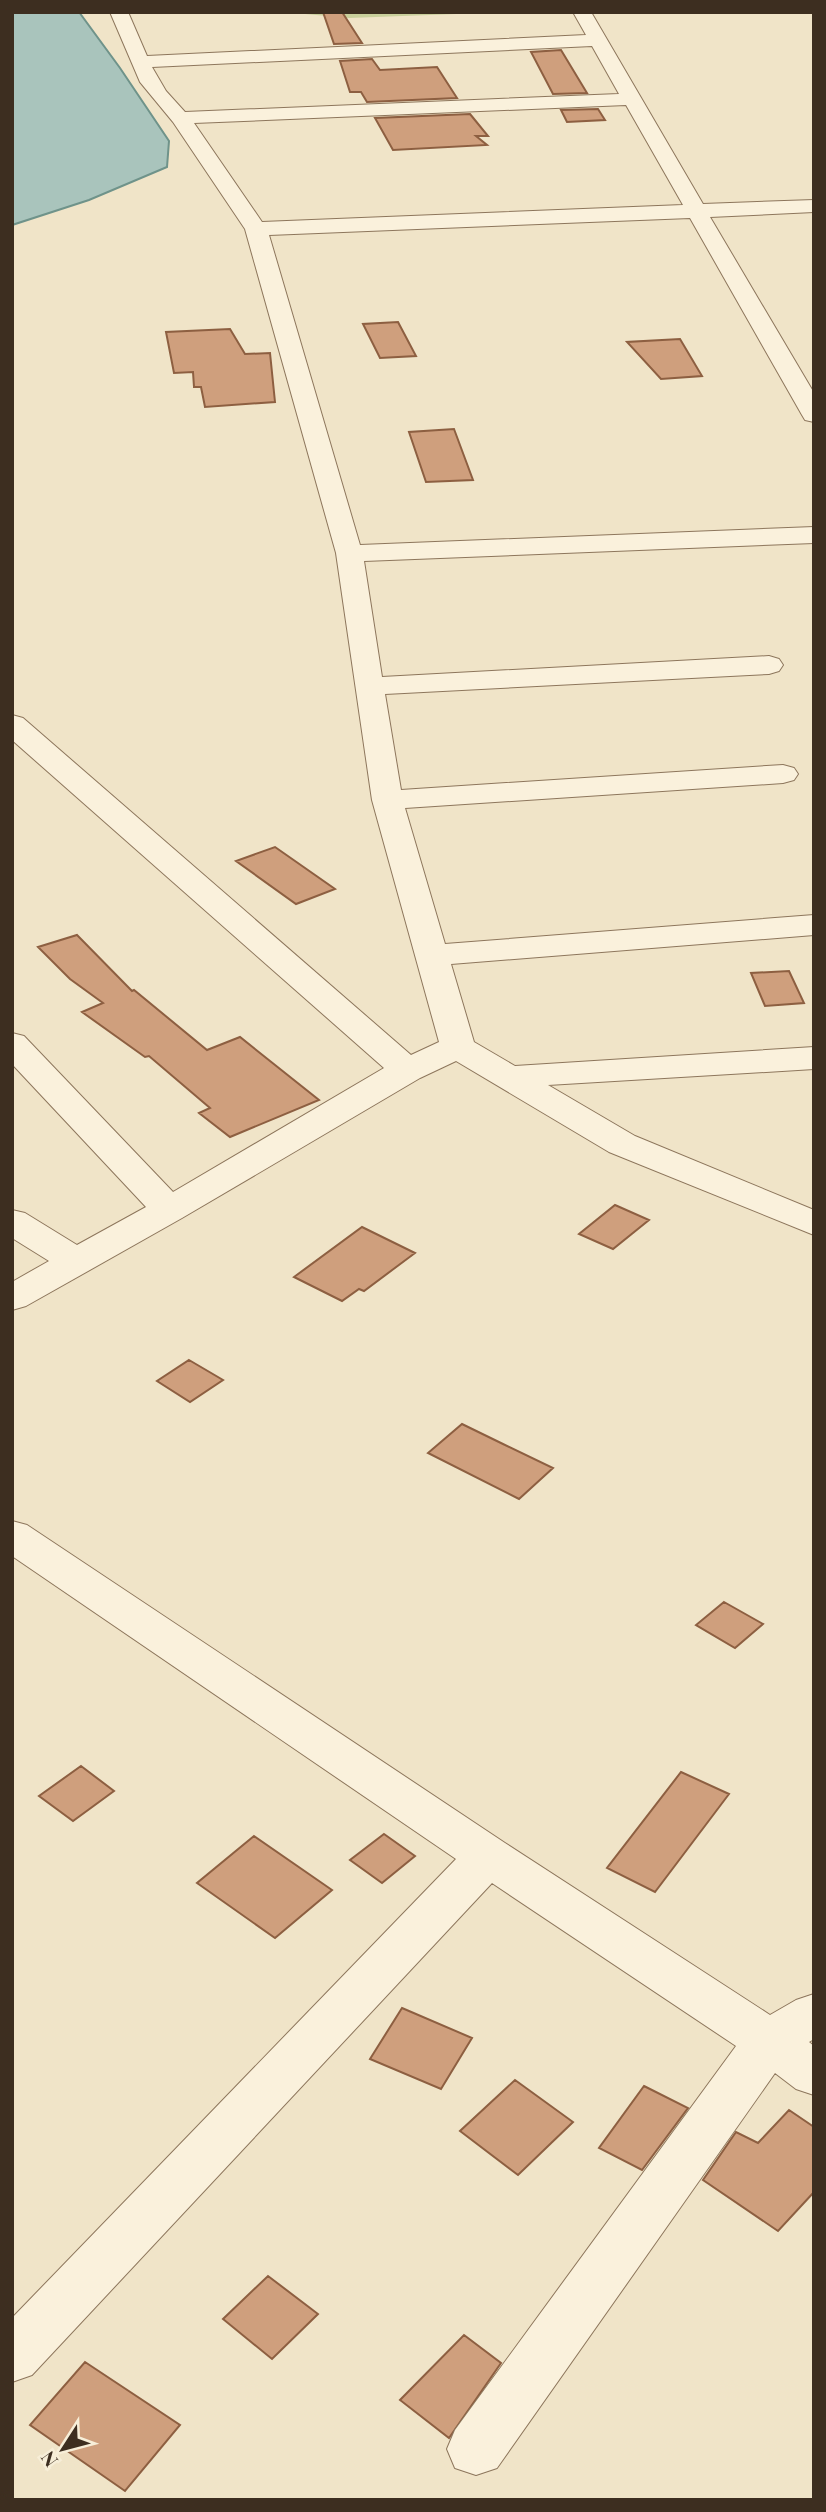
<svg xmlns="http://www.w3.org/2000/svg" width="826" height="2512" font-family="'Playfair Display',serif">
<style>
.green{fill:#c9cf9b}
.water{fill:#a9c4bc;stroke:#6f938a;stroke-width:2}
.building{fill:#cf9f7d;stroke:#8d5f41;stroke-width:2}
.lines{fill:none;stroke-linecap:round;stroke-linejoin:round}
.minor-casing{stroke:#8d765c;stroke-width:2}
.minor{fill:#faf1dc;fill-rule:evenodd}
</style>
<rect width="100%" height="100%" fill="#f0e4c8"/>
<path class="green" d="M283,12H482L483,13L349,18Z"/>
<path class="water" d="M12,12H79L120,68L169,141L167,167L89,200L12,225Z"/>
<path class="building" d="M323,12H342L362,43L334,44Z
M561,50L587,93L553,94L531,52Z
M372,59L380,70L437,67L457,98L367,102L361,92H350L340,61Z
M598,109L605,120L567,122L561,110Z
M470,114L488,136H476L487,145L393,150L375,118Z
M398,322L416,356L380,358L363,324Z
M230,329L245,354L270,353L275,402L205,407L201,387H194L193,372L174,373L166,332Z
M680,339L702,376L661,379L627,342Z
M454,429L473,480L426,482L409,432Z
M275,847L335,889L296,904L236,861Z
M77,935L132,991L134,990L207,1050L240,1037L319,1100L230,1137L199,1113L210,1108L149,1056L145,1057L82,1012L103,1003L70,979L38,947Z
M789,971L804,1003L765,1006L751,973Z
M615,1205L649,1220L613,1249L579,1234Z
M362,1227L415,1253L364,1291L359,1289L342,1301L294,1277Z
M189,1360L223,1380L190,1402L157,1381Z
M462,1424L503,1444L553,1468L519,1499L428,1453Z
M724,1602L763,1624L735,1648L696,1625Z
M81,1766L114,1791L73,1821L39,1796Z
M681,1772L729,1794L655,1892L607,1868Z
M384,1834L415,1856L382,1883L350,1860Z
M254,1836L332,1890L275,1938L197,1883Z
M402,2008L472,2038L441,2089L370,2059Z
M515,2080L573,2122L518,2175L460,2131Z
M644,2086L688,2108L642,2170L599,2148Z
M789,2110L814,2127V2192L778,2231L703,2180L736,2132L758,2143Z
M268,2276L318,2314L272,2359L223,2319Z
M464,2335L501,2363L449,2438L400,2400Z
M85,2362L180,2425L125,2491L30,2425Z"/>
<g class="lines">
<defs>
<path id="minor" d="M110,12H128L147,56L586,35L573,12H591L703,204L814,200V212L710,217L814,393V422L805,420L802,415L690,218L269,235L360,545L814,527V543L364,561L382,677L769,656L779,659L783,665L779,671L769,674L385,694L401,790L783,765L794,768L798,774L794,780L783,783L405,808L445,944L814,915V935L451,964L474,1042L515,1066L814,1047V1069L548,1085L635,1136L814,1210V1235L609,1152L456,1061L420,1078L182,1218L26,1306L12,1310V1282L49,1261L12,1238V1210L25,1213L77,1245L146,1207L12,1064V1033L24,1036L173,1192L384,1068L12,740V715L23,718L411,1055L439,1042L372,800L336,553L245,229L173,122L140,82ZM592,46L619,94L185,112L166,91L152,67ZM626,105L683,205L262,222L194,123Z
M12,1521L27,1525L505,1843L770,2015L796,2000L814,1994V2039L809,2042L814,2046V2095L796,2089L775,2073L497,2468L476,2475L455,2468L447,2449L455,2430L736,2046L492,1883L32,2375L12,2382V2318L456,1859L12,1556Z"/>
</defs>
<use href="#minor" class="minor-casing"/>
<use href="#minor" class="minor"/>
</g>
<rect width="826" height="2512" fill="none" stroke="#3d2e20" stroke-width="28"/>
<g transform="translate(63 2449) rotate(234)" stroke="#f7eed8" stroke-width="5" paint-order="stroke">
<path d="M0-5L12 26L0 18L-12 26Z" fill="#3d2e20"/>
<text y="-10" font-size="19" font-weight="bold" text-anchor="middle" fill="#3d2e20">N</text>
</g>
</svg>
